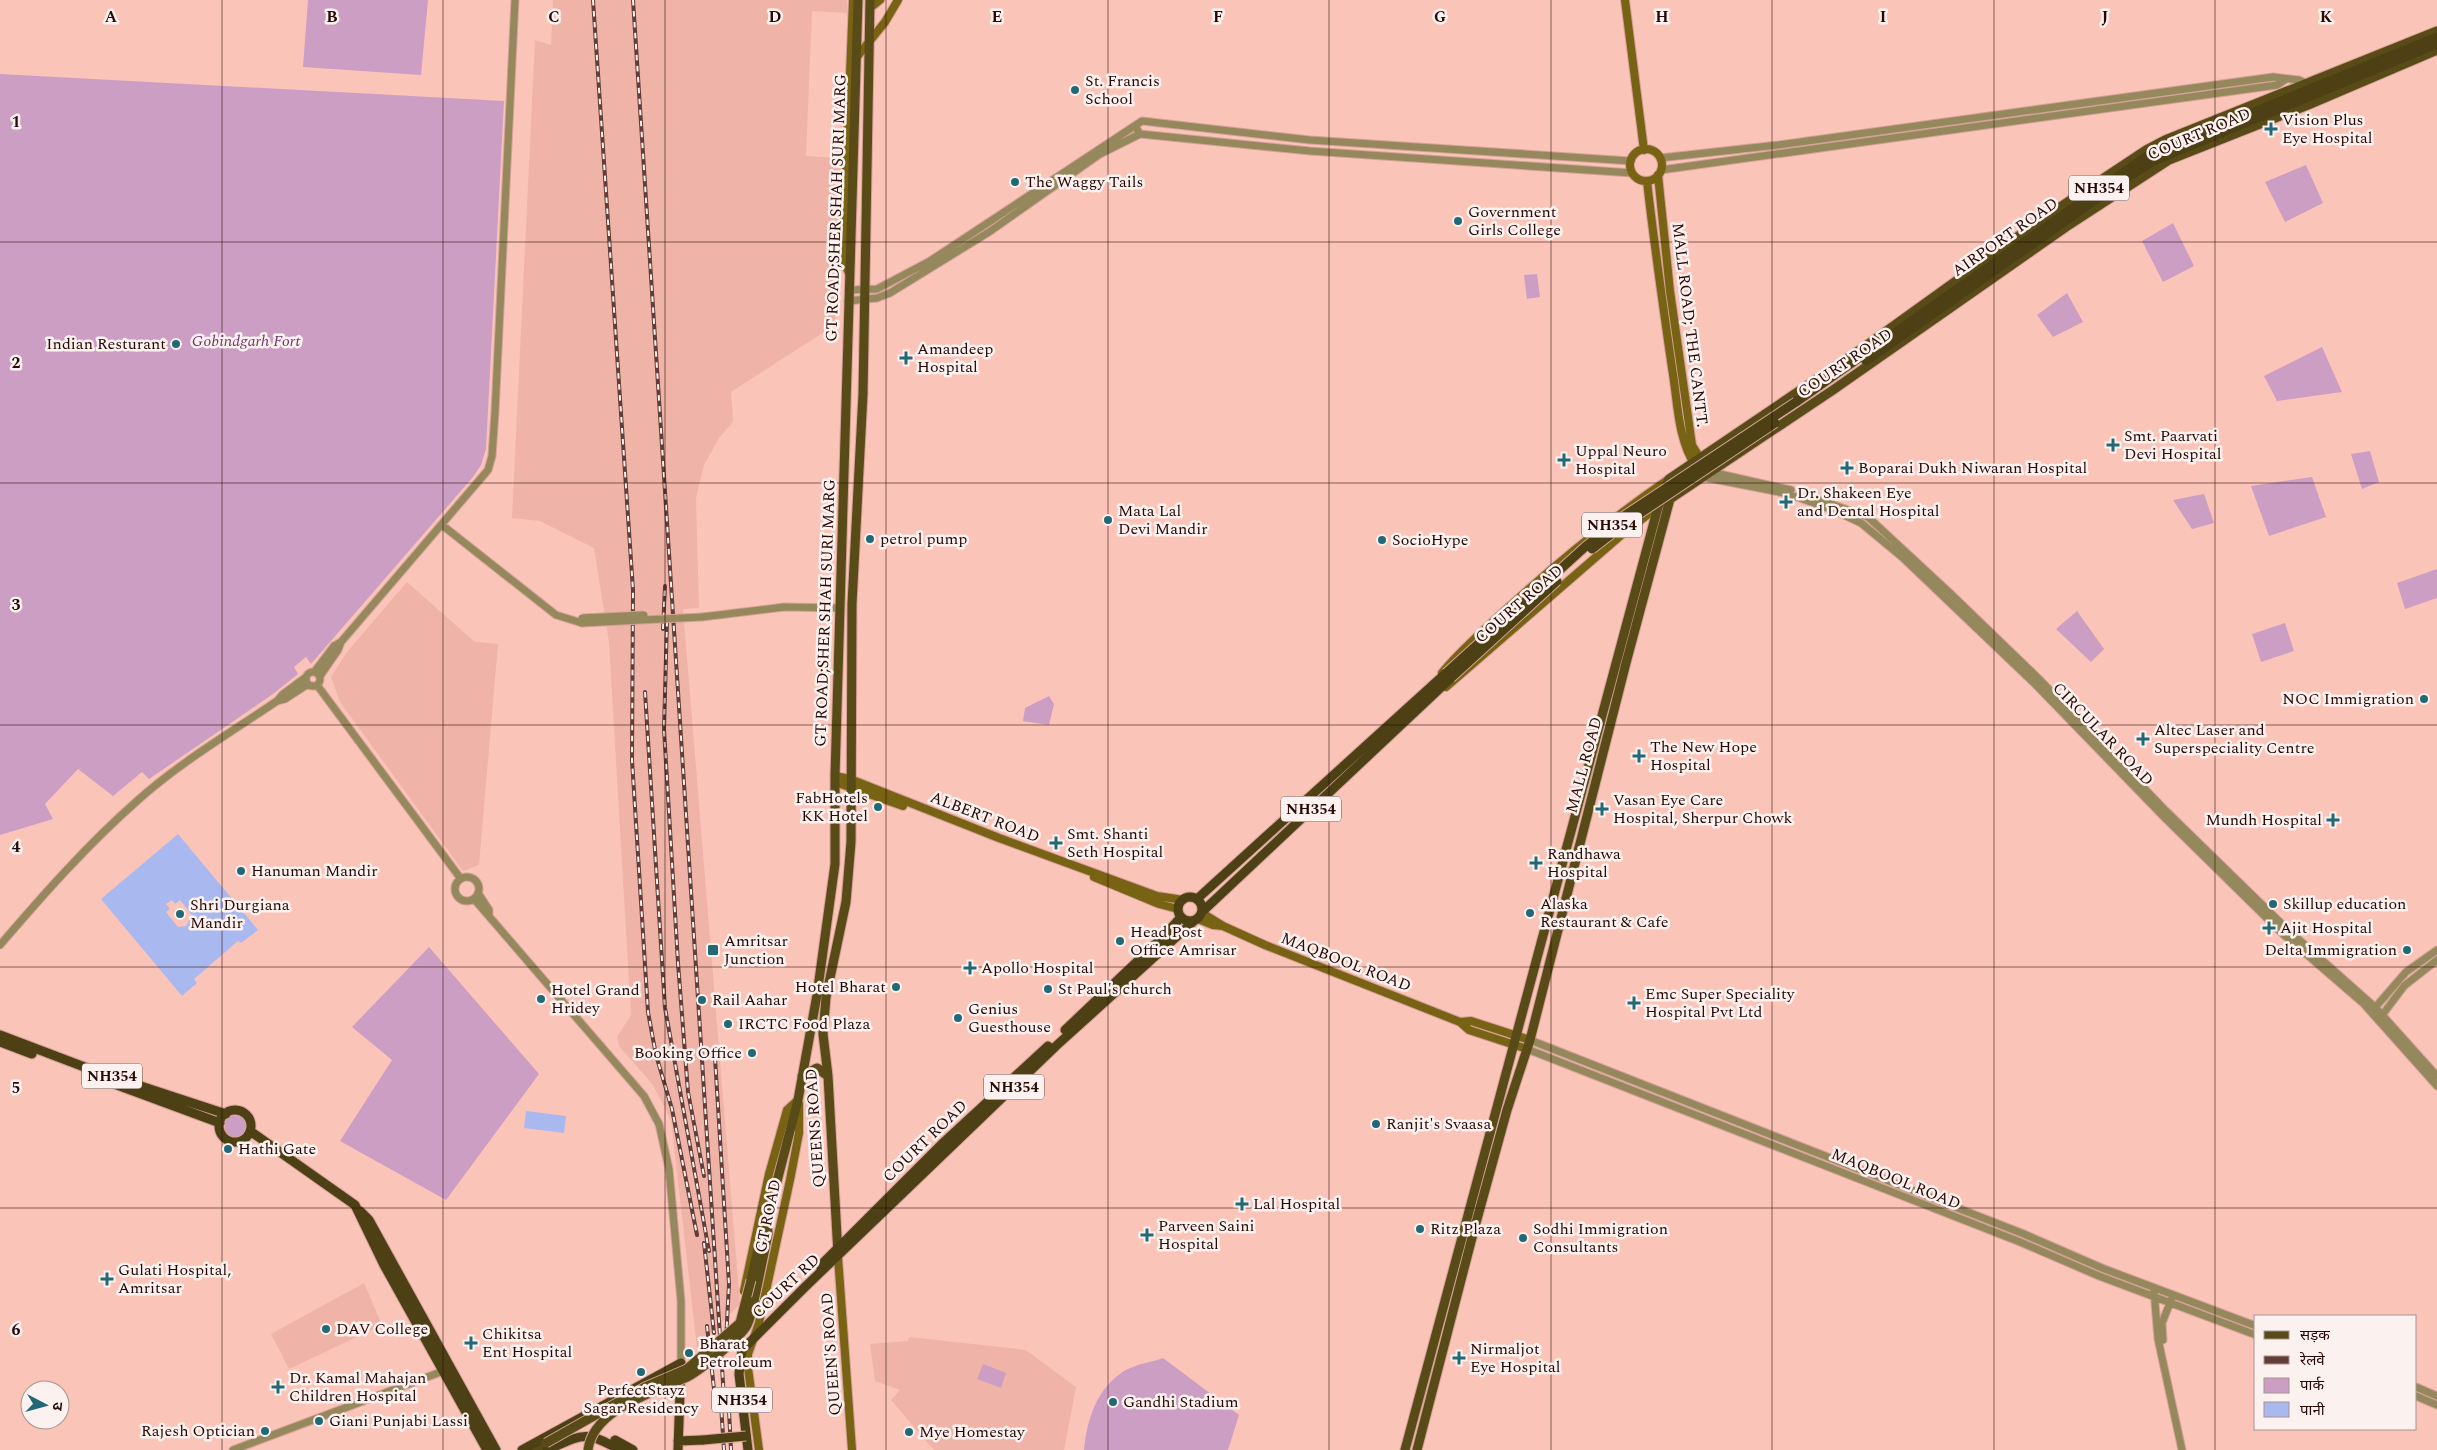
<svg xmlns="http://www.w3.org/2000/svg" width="2437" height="1450" font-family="Spectral,'Noto Sans Devanagari',serif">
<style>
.built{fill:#efb4a7}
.green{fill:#cc9ec3}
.water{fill:#aab8f0;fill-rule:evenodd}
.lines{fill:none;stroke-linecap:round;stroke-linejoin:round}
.tertiary-casing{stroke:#d5a298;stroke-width:9}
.secondary-casing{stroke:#d5a298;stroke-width:10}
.primary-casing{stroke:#d5a298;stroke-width:11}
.trunk-casing{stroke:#d5a298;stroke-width:11}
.tertiary{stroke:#95885c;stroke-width:7}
.secondary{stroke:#786314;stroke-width:8}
.primary{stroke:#594b17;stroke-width:9}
.trunk{stroke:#4d4014;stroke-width:9}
.rail-casing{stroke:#633d37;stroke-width:4}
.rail{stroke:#fbf1ef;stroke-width:2;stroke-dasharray:5.5;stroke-linecap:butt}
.tertiary-bridge-casing{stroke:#d5a298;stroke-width:9;stroke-linecap:butt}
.primary-bridge-casing{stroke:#d5a298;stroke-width:11;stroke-linecap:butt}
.trunk-bridge-casing{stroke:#d5a298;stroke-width:11;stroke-linecap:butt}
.tertiary-bridge{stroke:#95885c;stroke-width:7}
.primary-bridge{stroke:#594b17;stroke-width:9}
.trunk-bridge{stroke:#4d4014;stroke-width:9}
.grid{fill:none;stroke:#270804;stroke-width:1;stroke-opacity:0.55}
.poi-dot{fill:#226977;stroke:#fbf1ef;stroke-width:2}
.labels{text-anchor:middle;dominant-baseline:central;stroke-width:5;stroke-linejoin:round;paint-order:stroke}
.shield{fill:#fbf1ef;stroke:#674e4a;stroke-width:1}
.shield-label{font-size:15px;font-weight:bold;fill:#270804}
.poi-label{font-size:16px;fill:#270804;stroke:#fbf1ef;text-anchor:start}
.street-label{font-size:16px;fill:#270804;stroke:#fbf1ef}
.park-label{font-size:16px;font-style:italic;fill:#73366a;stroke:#fbf1ef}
.grid-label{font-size:16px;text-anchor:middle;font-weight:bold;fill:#270804;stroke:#fbf1ef;stroke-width:5;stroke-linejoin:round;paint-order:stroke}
</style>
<rect width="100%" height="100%" fill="#fbc4b8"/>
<path class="built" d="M553,0H847V13L812,11L806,156L841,158L835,325L731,392L733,422L719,438L704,465L696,498L699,608L683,609L740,1304L697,1348L671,1120L653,1085L619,1046L617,1037L631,1015L609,642L594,548L540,521L512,518L535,40L551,45Z
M407,582L475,642L498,644L479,865L463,871L340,702L331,677L347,652Z
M364,1283L382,1325L289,1369L271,1334Z
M909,1337L1026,1350L1076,1387L1064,1450H934L891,1400L900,1390L875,1381L870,1344L908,1341Z"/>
<path class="green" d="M308,0H428L421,75L303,67Z
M0,74L504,101L486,449L481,465L473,477L311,664L306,657L294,667L298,674L273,694L149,779L142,772L113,796L78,769L45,804L53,819L0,835Z
M2306,165L2323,203L2285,222L2265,182Z
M2173,223L2194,266L2163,282L2142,241Z
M1537,274L1540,297L1527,299L1524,275Z
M2067,293L2083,322L2053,337L2037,315Z
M2322,347L2342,392L2277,401L2264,376Z
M2370,451L2379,482L2362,489L2351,454Z
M2312,477L2326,517L2269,536L2251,486Z
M2204,494L2214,523L2192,529L2173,500Z
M2437,569V598L2405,609L2397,583Z
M2077,611L2104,649L2091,662L2056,629Z
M2285,623L2294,651L2261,662L2252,634Z
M1049,696L1054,704L1049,725L1023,721L1025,708Z
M429,947L539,1074L446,1200L340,1141L392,1060L352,1027Z
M240,1115L246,1122V1132L238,1138H232L225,1132V1121L231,1116Z
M1163,1358L1239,1415L1228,1450H1084C1087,1419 1097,1387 1126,1370C1137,1364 1152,1362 1163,1358Z
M983,1364L1006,1373L1001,1388L977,1379Z"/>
<path class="water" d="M178,834L258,930L241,943L238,941L194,979L197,983L182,996L101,899ZM172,900L175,904L180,900L192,915L186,926L178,927L166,912L170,909L166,904Z
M526,1111L566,1116L564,1133L524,1128Z"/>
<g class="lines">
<defs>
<path id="tertiary" d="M1135,126L1140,134L1310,151L1632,173
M1660,158L1778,145L2273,77L2299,80L2310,85
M1661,170L2277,85L2286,79
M849,290L877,289L930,261L1142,121L1310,140L1631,161
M848,301L877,298L890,293L989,232L1100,154L1140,134
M1711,472L1791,490
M1703,477L1789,494L1833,510L1861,523L1902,557L2035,684L2165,818L2283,934L2363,1003L2437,1086
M1811,497L1868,517L1950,593L2039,679L2165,810L2287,929L2375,1007L2437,1076
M442,525L556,615L582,623
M702,617L784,607L840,608
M315,671L334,646L341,642L488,470L492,456L495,412L515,0
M306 679a7 7 0 1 1 14 0a7 7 0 1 1-14 0Z
M320,676L338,650L341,642
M317,685L461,879
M277,701L285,699L308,684
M455 889a12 12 0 1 1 24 0a12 12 0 1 1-24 0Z
M478,893L489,910V916
M474,899L644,1096L659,1124L669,1169L681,1301V1363
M0,945C43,895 87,845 137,801C179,763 230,733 277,701L283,694L306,677
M2373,1010L2406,972L2437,950
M2380,1018L2404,986L2437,960
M1530,1040L2024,1234L2102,1268L2256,1326
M1527,1049L2020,1242L2099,1276L2256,1335
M2154,1291L2158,1339L2182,1450
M2163,1340L2162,1323L2172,1298
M2416,1387L2437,1396
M2416,1396L2437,1405
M233,1450L446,1370"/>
<path id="secondary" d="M1625,0L1644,150
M870,8L880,0
M856,58L885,22L898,0
M1630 165a16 16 0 1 1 32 0a16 16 0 1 1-32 0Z
M1658,175L1670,291L1692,445L1703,463
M1647,181C1654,244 1663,306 1672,368C1678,402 1677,438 1696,467
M849,273L843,260V247L853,0
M1442,673C1459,652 1480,634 1499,616C1553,566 1609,520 1669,479
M1446,687L1626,531L1658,507
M835,776L850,779L999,838L1157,896L1183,900
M835,782L903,806
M1094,877L1159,904L1178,909
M1202,913L1223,926L1265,945L1460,1022L1469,1030L1527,1049
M1198,919L1213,925L1223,926
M1460,1022L1471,1021L1530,1040
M838,1257L852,1450
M744,1291L769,1174L787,1110L798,1100
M759,1450L748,1368V1354L759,1323L790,1180L799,1133V1104"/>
<path id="primary" d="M1667,501L1833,390L2066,227L2169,160L2308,105L2437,50
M802,1076L817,1068L828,1076
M838,1254L828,1076L823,1034L826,997L846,902L851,842L852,604L863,394L870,0
M751,1280L763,1227L766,1222
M754,1301L768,1234L767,1220L798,1100L817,995L835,864V776L858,0
M534,1450L546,1443
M1405,1450L1658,507L1669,479L1867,345L2045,217L2146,150L2165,140L2437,31
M1417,1450L1474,1230L1507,1110L1530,1040L1626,663L1670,499"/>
<path id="trunk" d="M1866,361L2128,177L2156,160L2437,44
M1796,402L2147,156L2437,37
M1178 909a12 12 0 1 1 24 0a12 12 0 1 1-24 0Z
M1197,899L1446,673
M1203,911L1451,678
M1065,1030L1164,936L1181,917
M0,1035L95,1071L226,1114
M0,1042L32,1054
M98,1078L220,1123
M219 1126a16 16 0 1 1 32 0a16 16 0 1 1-32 0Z
M250,1131L355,1205L384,1265L487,1450
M360,1211L369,1220L496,1450
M820,1266L944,1142L1048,1046
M615,1440L633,1450
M678,1441L703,1440
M522,1450L681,1363L678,1450
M547,1450C583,1434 585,1430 620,1450
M748,1450L739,1374L742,1350L805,1287L1056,1046L1194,921"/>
</defs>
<use href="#tertiary" class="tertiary-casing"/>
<use href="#secondary" class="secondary-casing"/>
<use href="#primary" class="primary-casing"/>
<use href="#trunk" class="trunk-casing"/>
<use href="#tertiary" class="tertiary"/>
<use href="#secondary" class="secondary"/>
<use href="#primary" class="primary"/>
<use href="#trunk" class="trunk"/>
<defs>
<path id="rail" d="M593,0L633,590L632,760L648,1012L656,1055L672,1109L697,1235
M633,0L724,1398
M667,621L664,729L678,963L688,1092L704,1176
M663,629L665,586
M645,692L665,1008L709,1251
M715,1058L729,1284L726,1340
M704,1243L714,1333
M707,1326L715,1398
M720,1390L724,1450
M728,1391L731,1450"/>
</defs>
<use href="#rail" class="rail-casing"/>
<use href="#rail" class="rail"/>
<defs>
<path id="tertiary-bridge" d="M582,618L644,615
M582,623L702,617"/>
<path id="primary-bridge" d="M546,1443L645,1387L687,1369L740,1323L751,1280
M588,1450C593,1409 653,1393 685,1378C699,1372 738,1339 746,1327C751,1319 752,1310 754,1301"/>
<path id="trunk-bridge" d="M1592,549L1627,522L1775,423
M1446,673L1585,547L1624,516L1796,402
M1451,678L1557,581
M703,1440L746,1436"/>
</defs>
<use href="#tertiary-bridge" class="tertiary-bridge-casing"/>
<use href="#primary-bridge" class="primary-bridge-casing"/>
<use href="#trunk-bridge" class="trunk-bridge-casing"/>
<use href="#tertiary-bridge" class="tertiary-bridge"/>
<use href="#primary-bridge" class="primary-bridge"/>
<use href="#trunk-bridge" class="trunk-bridge"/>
</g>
<path class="grid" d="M222,0V1450M443,0V1450M665,0V1450M886,0V1450M1108,0V1450M1329,0V1450M1551,0V1450M1772,0V1450M1994,0V1450M2215,0V1450M0,242H2437M0,483H2437M0,725H2437M0,967H2437M0,1208H2437"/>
<g class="poi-dot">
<circle cx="1075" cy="90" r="5"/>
<path d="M2268.5 121.5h5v5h5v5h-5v5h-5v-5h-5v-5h5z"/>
<circle cx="1015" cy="182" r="5"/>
<circle cx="1458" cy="221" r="5"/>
<circle cx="176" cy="344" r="5"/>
<path d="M903.5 350.5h5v5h5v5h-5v5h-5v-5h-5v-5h5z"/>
<path d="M2110.5 437.5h5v5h5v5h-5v5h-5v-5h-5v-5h5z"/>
<path d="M1561.5 452.5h5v5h5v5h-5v5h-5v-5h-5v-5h5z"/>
<path d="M1844.5 460.5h5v5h5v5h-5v5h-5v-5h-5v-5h5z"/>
<path d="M1783.5 494.5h5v5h5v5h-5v5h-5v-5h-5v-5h5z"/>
<circle cx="1108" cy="520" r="5"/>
<circle cx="870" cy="539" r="5"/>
<circle cx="1382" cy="540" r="5"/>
<circle cx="2424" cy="699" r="5"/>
<path d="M2140.5 731.5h5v5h5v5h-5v5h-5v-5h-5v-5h5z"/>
<path d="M1636.5 748.5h5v5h5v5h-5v5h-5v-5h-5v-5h5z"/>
<circle cx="878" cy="807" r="5"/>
<path d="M1599.5 801.5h5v5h5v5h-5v5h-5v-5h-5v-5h5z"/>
<path d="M2330.5 812.5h5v5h5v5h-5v5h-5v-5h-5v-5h5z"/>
<path d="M1053.5 835.5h5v5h5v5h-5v5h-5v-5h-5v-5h5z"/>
<path d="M1533.5 855.5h5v5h5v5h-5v5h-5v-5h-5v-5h5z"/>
<circle cx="241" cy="871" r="5"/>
<circle cx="2273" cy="904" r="5"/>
<circle cx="1530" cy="913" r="5"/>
<circle cx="180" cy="914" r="5"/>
<path d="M2266.5 920.5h5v5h5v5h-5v5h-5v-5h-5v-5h5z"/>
<circle cx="1120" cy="941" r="5"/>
<rect x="707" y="944" width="12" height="12" rx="2.5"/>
<circle cx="2407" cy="950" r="5"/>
<path d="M967.5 960.5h5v5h5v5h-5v5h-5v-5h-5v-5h5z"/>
<circle cx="896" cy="987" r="5"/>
<circle cx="1048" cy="989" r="5"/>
<circle cx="541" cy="999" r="5"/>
<circle cx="702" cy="1000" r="5"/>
<path d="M1631.5 995.5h5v5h5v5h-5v5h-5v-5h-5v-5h5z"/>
<circle cx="958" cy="1018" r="5"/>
<circle cx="728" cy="1024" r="5"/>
<circle cx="752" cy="1053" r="5"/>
<circle cx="1376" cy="1124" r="5"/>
<circle cx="228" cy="1149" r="5"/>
<path d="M1239.5 1196.5h5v5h5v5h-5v5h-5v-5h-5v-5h5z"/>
<circle cx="1420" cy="1229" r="5"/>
<path d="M1144.5 1227.5h5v5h5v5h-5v5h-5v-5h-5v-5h5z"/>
<circle cx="1523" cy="1238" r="5"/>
<path d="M104.5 1271.5h5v5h5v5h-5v5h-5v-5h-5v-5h5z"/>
<circle cx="326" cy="1329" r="5"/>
<path d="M468.5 1335.5h5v5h5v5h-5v5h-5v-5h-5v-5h5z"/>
<circle cx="689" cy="1353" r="5"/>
<path d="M1456.5 1350.5h5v5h5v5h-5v5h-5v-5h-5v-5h5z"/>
<circle cx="641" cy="1372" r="5"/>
<path d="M275.5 1379.5h5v5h5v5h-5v5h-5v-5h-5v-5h5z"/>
<circle cx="1113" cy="1402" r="5"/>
<circle cx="319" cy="1421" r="5"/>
<circle cx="265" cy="1431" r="5"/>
<circle cx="909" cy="1432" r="5"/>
</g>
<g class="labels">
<g class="shield">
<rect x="2069" y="175.5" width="60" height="25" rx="4"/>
<rect x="1582" y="512.5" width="60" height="25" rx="4"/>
<rect x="1281" y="796.5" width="60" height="25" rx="4"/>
<rect x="82" y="1063.5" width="60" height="25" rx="4"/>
<rect x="984" y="1074.5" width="60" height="25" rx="4"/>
<rect x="712" y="1387.5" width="60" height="25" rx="4"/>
</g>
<g class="shield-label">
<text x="2099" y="188">NH354</text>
<text x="1612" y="525">NH354</text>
<text x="1311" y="809">NH354</text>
<text x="112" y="1076">NH354</text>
<text x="1014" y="1087">NH354</text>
<text x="742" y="1400">NH354</text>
</g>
<g class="poi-label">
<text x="1085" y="81">St. Francis<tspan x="1085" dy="18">School</tspan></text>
<text x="2282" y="120">Vision Plus<tspan x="2282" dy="18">Eye Hospital</tspan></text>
<text x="1025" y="182">The Waggy Tails</text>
<text x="1468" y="212">Government<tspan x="1468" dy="18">Girls College</tspan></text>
<text x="166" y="344" text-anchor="end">Indian Resturant</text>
<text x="917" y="349">Amandeep<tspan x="917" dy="18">Hospital</tspan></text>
<text x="2124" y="436">Smt. Paarvati<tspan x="2124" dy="18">Devi Hospital</tspan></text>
<text x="1575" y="451">Uppal Neuro<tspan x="1575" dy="18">Hospital</tspan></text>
<text x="1858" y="468">Boparai Dukh Niwaran Hospital</text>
<text x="1797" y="493">Dr. Shakeen Eye<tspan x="1797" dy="18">and Dental Hospital</tspan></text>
<text x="1118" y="511">Mata Lal<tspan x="1118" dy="18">Devi Mandir</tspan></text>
<text x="880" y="539">petrol pump</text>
<text x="1392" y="540">SocioHype</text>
<text x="2414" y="699" text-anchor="end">NOC Immigration</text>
<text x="2154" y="730">Altec Laser and<tspan x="2154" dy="18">Superspeciality Centre</tspan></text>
<text x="1650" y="747">The New Hope<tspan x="1650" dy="18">Hospital</tspan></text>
<text x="868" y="798" text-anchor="end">FabHotels<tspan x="868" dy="18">KK Hotel</tspan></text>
<text x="1613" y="800">Vasan Eye Care<tspan x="1613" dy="18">Hospital, Sherpur Chowk</tspan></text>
<text x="2322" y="820" text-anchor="end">Mundh Hospital</text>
<text x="1067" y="834">Smt. Shanti<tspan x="1067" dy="18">Seth Hospital</tspan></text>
<text x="1547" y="854">Randhawa<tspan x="1547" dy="18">Hospital</tspan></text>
<text x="251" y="871">Hanuman Mandir</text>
<text x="1540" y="904">Alaska<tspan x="1540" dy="18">Restaurant &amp; Cafe</tspan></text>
<text x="2283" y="904">Skillup education</text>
<text x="190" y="905">Shri Durgiana<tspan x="190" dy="18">Mandir</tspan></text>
<text x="2280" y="928">Ajit Hospital</text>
<text x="1130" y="932">Head Post<tspan x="1130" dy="18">Office Amrisar</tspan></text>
<text x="724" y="941">Amritsar<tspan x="724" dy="18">Junction</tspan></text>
<text x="2397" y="950" text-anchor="end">Delta Immigration</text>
<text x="981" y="968">Apollo Hospital</text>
<text x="886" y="987" text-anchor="end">Hotel Bharat</text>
<text x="1058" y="989">St Paul's church</text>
<text x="551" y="990">Hotel Grand<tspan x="551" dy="18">Hridey</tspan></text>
<text x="1645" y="994">Emc Super Speciality<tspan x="1645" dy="18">Hospital Pvt Ltd</tspan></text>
<text x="712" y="1000">Rail Aahar</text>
<text x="968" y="1009">Genius<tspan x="968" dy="18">Guesthouse</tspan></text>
<text x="738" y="1024">IRCTC Food Plaza</text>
<text x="742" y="1053" text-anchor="end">Booking Office</text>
<text x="1386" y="1124">Ranjit's Svaasa</text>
<text x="238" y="1149">Hathi Gate</text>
<text x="1253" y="1204">Lal Hospital</text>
<text x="1158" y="1226">Parveen Saini<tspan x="1158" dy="18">Hospital</tspan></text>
<text x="1430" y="1229">Ritz Plaza</text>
<text x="1533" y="1229">Sodhi Immigration<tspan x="1533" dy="18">Consultants</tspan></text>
<text x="118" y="1270">Gulati Hospital,<tspan x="118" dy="18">Amritsar</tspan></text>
<text x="336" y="1329">DAV College</text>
<text x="482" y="1334">Chikitsa<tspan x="482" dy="18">Ent Hospital</tspan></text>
<text x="699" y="1344">Bharat<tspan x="699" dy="18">Petroleum</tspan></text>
<text x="1470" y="1349">Nirmaljot<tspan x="1470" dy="18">Eye Hospital</tspan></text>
<text x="289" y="1378">Dr. Kamal Mahajan<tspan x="289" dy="18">Children Hospital</tspan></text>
<text x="641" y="1390" text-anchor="middle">PerfectStayz<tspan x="641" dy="18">Sagar Residency</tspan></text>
<text x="1123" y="1402">Gandhi Stadium</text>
<text x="329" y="1421">Giani Punjabi Lassi</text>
<text x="255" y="1431" text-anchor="end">Rajesh Optician</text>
<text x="919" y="1432">Mye Homestay</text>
</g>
<g class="street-label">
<text transform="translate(2199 134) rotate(-23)">COURT ROAD</text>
<text transform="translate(836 208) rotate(-88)">GT ROAD;SHER SHAH SURI MARG</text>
<text transform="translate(2005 237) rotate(-35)">AIRPORT ROAD</text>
<text transform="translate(1690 325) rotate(83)">MALL ROAD; THE CANTT.</text>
<text transform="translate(1845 363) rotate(-34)">COURT ROAD</text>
<text transform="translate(1519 604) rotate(-41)">COURT ROAD</text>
<text transform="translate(825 613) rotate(-88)">GT ROAD;SHER SHAH SURI MARG</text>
<text transform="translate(2103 734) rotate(46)">CIRCULAR ROAD</text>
<text transform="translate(1584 765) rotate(-75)">MALL ROAD</text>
<text transform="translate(985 817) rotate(21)">ALBERT ROAD</text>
<text transform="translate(1346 962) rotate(21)">MAQBOOL ROAD</text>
<text transform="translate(815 1128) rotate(-94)">QUEENS ROAD</text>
<text transform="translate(925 1141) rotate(-44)">COURT ROAD</text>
<text transform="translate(1896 1179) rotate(22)">MAQBOOL ROAD</text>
<text transform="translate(768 1216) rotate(-78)">GT ROAD</text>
<text transform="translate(786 1286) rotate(-43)">COURT RD</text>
<text transform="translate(831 1354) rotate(-94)">QUEEN'S ROAD</text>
</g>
<g class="park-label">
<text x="246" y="341">Gobindgarh Fort</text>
</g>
</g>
<g class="grid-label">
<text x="111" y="22">A</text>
<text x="332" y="22">B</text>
<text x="554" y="22">C</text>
<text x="775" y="22">D</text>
<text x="997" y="22">E</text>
<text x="1218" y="22">F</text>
<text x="1440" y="22">G</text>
<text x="1662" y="22">H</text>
<text x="1883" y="22">I</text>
<text x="2105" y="22">J</text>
<text x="2326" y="22">K</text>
<text x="16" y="127">1</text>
<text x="16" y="368">2</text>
<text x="16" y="610">3</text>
<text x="16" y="852">4</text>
<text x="16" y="1093">5</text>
<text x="16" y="1335">6</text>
</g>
<rect x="2254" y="1315" width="162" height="115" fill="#fbf1ef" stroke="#a69491"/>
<rect x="2264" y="1331" width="25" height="8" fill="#594b17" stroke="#a69491"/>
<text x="2300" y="1340" font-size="15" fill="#270804">सड़क</text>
<rect x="2264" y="1356" width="25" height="8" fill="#633d37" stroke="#a69491"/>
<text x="2300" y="1365" font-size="15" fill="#270804">रेलवे</text>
<rect x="2264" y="1378" width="25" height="15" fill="#cc9ec3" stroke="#a69491"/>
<text x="2300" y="1390" font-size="15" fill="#270804">पार्क</text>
<rect x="2264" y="1402" width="25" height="15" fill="#aab8f0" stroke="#a69491"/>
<text x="2300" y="1415" font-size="15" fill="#270804">पानी</text>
<g transform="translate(45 1405) rotate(96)"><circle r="24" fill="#fbf1ef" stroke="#a69491"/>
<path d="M0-4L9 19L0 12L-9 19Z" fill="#226977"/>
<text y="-8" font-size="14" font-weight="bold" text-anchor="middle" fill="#270804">उ</text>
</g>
</svg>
